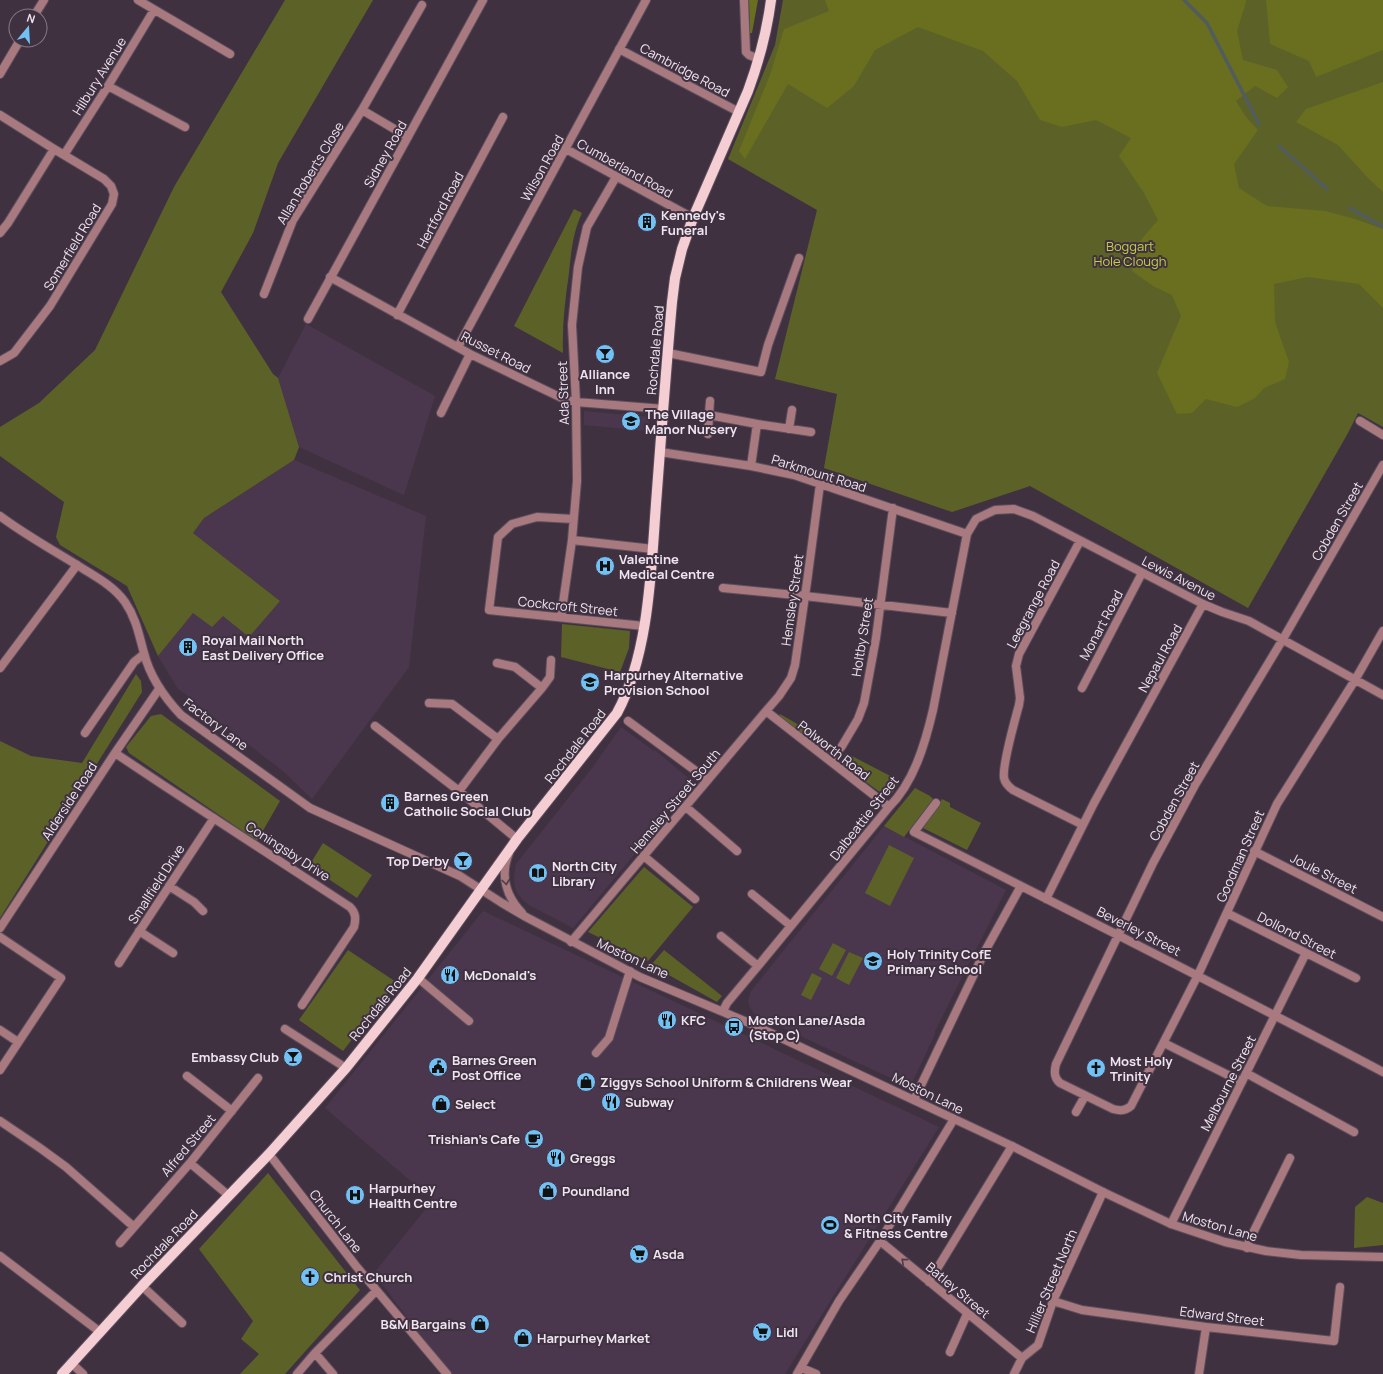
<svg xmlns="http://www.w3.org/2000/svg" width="1383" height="1374" font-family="Manrope,sans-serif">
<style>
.built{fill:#4a374d}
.green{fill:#5c6227}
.forest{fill:#696f1e}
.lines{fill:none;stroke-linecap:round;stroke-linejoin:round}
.stream{stroke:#515c5f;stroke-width:3.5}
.minor-casing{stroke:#5c4e5d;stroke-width:10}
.tertiary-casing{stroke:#5c4e5d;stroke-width:10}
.primary-casing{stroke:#5c4e5d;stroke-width:12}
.minor{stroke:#a87a80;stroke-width:8}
.tertiary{stroke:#a87a80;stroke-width:8}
.primary{stroke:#f4ced2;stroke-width:10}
.oneway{stroke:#503c4a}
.labels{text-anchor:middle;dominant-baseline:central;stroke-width:4;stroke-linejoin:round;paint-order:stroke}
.street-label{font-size:13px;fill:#efe5f0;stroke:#403141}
.poi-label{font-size:13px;font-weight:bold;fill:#efe5f0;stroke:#403141;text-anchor:start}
.park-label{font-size:13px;fill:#c4cf43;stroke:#403141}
</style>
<rect width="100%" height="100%" fill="#403141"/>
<path class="built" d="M306,324L435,396L404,495L299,447L278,378Z
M584,411L650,417L648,431L584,425Z
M294,460L426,516L409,667L312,799L284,772L199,706L190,697L178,689L158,656L193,612L223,616L280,601L193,533L204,518Z
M621,727L654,751L655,750L694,783L573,928L529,905L522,899L517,893L515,887L514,877L516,864L592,768Z
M884,826L1006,890L935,1031V1034L910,1087L760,1017L753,1013L750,1007L748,1001L751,991Z
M483,911L939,1127L785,1374H449L374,1273L433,1200L325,1108Z"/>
<path class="green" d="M285,0H373L278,163L253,233L221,292L273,374L278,378L299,447L294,460L204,518L193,533L280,601L249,637L223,616L212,627L193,613L158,656L127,586L60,545L56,537L64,502L0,456V427L39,403L95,350L174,187Z
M783,0H1383V427L1358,413L1348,433L1248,608L1030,486L952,512L824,468L837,394L775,379L817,210L728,159L775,45Z
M574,209L582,213C573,232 571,252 569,273C565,300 562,326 563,353L514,326Z
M562,624L630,631L629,648L620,672L561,657Z
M136,674L141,681L142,692L0,918V741L31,756L82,763Z
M161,714L280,801L257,841L129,753L126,747L151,716Z
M780,714L830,743C827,747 825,749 820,747L779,716Z
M846,753L900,781L891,795L887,796L884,795L844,766C842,760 843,758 846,753Z
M915,788L930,796L933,799L904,837L884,826Z
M942,799L950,803V807L981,823L967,850L923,828Z
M323,843L372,875L357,898L309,866Z
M889,845L914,858L890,906L865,893Z
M644,867L693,907L648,961L588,932Z
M833,943L846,950L832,976L819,969Z
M348,950L396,982L343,1051L299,1020Z
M664,950L722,996L717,1002L651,965Z
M849,952L863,958L849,985L836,978Z
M812,973L822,978L811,1000L801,995Z
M268,1173L360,1290L285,1374H240L259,1354L241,1339L253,1321L199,1249Z
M1367,1197L1383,1203V1245L1354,1248L1355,1207Z"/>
<path class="forest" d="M749,0H758L752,33H750Z
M825,0H1246V2L1237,31L1243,60L1277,70L1288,87L1277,98L1255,86L1236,101L1246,117L1258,130L1234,164L1239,188L1267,206L1325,211L1355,219L1383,229V308L1359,284L1308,277L1274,284L1275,322L1289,362L1285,379L1264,388L1255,398L1237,407L1206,399L1192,413L1177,414L1157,373L1181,316L1172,295L1153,286L1132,271L1134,248L1158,220L1144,193L1119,156L1131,138L1096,120L1062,127L1040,120L1017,81L983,51L918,27L875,50L854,86L827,108L788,84L745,159L739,151L770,75L784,29L829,11Z
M1266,0H1383V50L1316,77L1309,61L1270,44Z
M1383,82V192L1368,178L1338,145L1296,122L1306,109Z"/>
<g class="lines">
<path class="stream" d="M1184,0L1207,23L1259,124
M1279,146L1327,189
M1350,208L1383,227"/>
<defs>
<path id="minor" d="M138,0L230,54
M744,0L746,52L749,55L759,59
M619,49L739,112
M108,86L185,127
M362,110L408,137
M0,115L54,149L104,179L111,186L114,194L112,204L50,306L14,353L0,361
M566,149L693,218
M64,155L108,86L154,10
M0,233L8,223L54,149
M330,277L470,354L566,400L576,402L664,409
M264,294L293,220L362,110L422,5
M397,315L503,117
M308,319L483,0
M458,347L646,0
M668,353L761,372L768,345L799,258
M710,401L709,415L757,424L751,466
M441,413L470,354
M1360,421L1383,435
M757,424L811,432
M789,429L792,410
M708,434L709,415
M660,452L751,466L794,475L967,534
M1383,465L1283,639L1195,785L1153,863L1056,1064C1054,1072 1054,1078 1060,1083L1113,1109C1120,1111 1125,1111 1131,1106L1198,975L1277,804L1355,680L1383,631
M573,519L537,517L512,524L498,537L489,610L644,626
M572,540L653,549
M1080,541L1019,654L1016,666L1020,698L1019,705C1015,720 1002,765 1004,778C1005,783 1009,787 1013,790L1083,825
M723,588L805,596L952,613
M561,617L572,540L577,481L576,402L572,325L578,267L587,227L616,177
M0,668L77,565
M542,688L550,677L551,660
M1082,688L1142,573
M429,703L452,704L498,739
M766,711L889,807
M628,721L708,780
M375,726L459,791L517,839
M85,733L134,662L144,654
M115,753L163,785L350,907C356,913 356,919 354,927L302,1005
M830,761L842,746L858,719L864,703L876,638L893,508
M459,791L498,739L542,688L515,667L497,663
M936,803L914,832C1071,911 1228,990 1383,1072
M686,807L737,851
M1254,851L1383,917
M645,857L695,899
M169,886L194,902L203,911
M752,894L791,926
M1046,899L1094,803L1203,604
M1227,913L1356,978
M0,928L115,753L159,689
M139,931L173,953
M721,936L758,966
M0,937L61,978L0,1070
M571,942L766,711L779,696L791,678L795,665L807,582L820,484
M119,963L133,941L214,818
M418,978L469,1021
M723,1011L727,1003L758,966L889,807C914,782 925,744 933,710L967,534L976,519L995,510L1014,509L1033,516L1203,604L1222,612L1249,621L1383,695
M285,1029L346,1068
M0,1030L18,1042
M1164,1043L1242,1082
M596,1053L609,1038L630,971
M1246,1073L1354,1132
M187,1076L232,1111
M914,1100L984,953L1021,886
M1076,1112L1085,1096
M0,1121L40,1148L66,1167L134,1227
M269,1154L356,1266L447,1374
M190,1163L228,1195
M1171,1224L1306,953
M880,1241L1022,1358
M120,1243L190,1163L258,1078
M1247,1248L1249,1241L1290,1158
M0,1256L100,1332
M929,1282L1012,1146
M142,1286L182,1323
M1053,1301L1082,1310L1206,1327L1334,1341L1340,1287
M950,1352L967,1314
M315,1353L333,1374
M71,1363L83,1374
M802,1368L816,1374
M297,1374L315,1353L376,1291
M797,1374L839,1301L880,1241L954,1119
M1014,1374L1022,1358L1038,1345L1053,1301L1103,1192
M1199,1374L1206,1327"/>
<path id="tertiary" d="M34,16L44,0
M0,74L20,40
M0,516C24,534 51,549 77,565C94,576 113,585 125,602C136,618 139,635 144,653C150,677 164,697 181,715L310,808L460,876L502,903L526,917L640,977L747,1022L1012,1146L1103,1192L1171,1224L1225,1242L1266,1251L1301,1255L1383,1257
M509,853C500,875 506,896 522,913"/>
<path id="primary" d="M62,1374L142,1286L269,1154L346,1068L418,978L517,839L617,713C649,654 651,571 656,504C661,437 666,369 672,302L675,278L682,249L693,218L748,91C759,61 767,31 771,0"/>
</defs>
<use href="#minor" class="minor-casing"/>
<use href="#tertiary" class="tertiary-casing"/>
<use href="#primary" class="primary-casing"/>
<use href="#minor" class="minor"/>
<use href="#tertiary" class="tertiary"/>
<use href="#primary" class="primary"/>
</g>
<defs><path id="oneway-chevron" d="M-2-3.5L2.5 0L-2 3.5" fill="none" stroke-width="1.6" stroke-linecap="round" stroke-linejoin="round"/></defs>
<g class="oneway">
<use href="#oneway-chevron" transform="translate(506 882) rotate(83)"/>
<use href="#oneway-chevron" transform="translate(904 1261) rotate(-140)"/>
</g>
<defs>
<symbol id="building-disc" viewBox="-11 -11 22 22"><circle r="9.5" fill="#72c1f5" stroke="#403141"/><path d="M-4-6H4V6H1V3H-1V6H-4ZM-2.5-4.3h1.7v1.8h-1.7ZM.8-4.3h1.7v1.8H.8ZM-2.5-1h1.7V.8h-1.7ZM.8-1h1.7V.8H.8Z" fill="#111"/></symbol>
<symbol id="bar-disc" viewBox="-11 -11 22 22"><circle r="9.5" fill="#72c1f5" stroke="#403141"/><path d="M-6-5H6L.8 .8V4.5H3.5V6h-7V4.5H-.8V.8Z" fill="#111"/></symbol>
<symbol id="school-disc" viewBox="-11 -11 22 22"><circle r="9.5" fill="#72c1f5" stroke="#403141"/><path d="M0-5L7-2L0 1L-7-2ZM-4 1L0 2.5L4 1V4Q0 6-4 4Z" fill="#111"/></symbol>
<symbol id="hospital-disc" viewBox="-11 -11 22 22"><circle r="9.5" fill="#72c1f5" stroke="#403141"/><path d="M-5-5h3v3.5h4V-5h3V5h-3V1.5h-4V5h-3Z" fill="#111"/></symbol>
<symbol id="library-disc" viewBox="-11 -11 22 22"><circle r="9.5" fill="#72c1f5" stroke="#403141"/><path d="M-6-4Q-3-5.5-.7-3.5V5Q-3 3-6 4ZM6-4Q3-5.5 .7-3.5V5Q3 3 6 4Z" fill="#111"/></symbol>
<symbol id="restaurant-disc" viewBox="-11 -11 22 22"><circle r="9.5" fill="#72c1f5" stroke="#403141"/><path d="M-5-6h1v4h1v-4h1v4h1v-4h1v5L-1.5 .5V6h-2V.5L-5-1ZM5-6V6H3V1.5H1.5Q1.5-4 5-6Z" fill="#111"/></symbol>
<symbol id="bus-disc" viewBox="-11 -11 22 22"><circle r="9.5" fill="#72c1f5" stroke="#403141"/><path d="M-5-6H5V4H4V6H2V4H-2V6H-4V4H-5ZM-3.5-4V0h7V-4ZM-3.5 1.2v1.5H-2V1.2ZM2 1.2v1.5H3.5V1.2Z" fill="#111"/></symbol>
<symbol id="civic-disc" viewBox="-11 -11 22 22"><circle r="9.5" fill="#72c1f5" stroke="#403141"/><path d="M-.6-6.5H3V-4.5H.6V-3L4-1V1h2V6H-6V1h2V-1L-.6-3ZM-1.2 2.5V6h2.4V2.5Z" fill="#111"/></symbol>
<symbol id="church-disc" viewBox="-11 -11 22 22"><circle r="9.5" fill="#72c1f5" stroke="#403141"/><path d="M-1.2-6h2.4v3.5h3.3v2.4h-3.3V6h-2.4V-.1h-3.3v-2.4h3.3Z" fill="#111"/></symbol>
<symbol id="shop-disc" viewBox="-11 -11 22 22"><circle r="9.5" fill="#72c1f5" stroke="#403141"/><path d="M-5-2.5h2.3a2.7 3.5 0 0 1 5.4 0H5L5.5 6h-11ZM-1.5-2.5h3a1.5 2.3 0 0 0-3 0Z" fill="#111"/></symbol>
<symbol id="cafe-disc" viewBox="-11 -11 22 22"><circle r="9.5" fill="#72c1f5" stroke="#403141"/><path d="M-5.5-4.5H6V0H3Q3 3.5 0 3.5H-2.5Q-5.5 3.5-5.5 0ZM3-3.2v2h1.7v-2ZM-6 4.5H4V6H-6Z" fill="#111"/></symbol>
<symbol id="stadium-disc" viewBox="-11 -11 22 22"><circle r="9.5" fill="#72c1f5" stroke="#403141"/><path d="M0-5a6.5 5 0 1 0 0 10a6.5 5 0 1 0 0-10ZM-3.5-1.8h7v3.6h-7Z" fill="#111"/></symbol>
<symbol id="supermarket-disc" viewBox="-11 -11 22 22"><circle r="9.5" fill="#72c1f5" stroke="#403141"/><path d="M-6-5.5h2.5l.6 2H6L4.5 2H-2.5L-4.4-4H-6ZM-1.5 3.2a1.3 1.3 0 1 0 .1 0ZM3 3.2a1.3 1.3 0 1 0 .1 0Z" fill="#111"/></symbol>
</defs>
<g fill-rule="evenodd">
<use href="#building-disc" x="636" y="211" width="22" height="22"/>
<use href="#bar-disc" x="594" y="343" width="22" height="22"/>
<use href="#school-disc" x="620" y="410" width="22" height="22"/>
<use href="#hospital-disc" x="594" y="555" width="22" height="22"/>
<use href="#building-disc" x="177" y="636" width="22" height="22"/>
<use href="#school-disc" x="579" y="671" width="22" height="22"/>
<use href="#building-disc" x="379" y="792" width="22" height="22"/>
<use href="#bar-disc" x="452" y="850" width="22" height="22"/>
<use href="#library-disc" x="527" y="862" width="22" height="22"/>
<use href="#school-disc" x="862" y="950" width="22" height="22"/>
<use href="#restaurant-disc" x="439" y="964" width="22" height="22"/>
<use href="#restaurant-disc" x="656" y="1009" width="22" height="22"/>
<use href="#bus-disc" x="723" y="1016" width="22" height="22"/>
<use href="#bar-disc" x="282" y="1046" width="22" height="22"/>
<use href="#civic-disc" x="427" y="1056" width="22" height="22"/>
<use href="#church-disc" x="1085" y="1057" width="22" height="22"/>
<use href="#shop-disc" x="575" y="1071" width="22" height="22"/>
<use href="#restaurant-disc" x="600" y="1091" width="22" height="22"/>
<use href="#shop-disc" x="430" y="1093" width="22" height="22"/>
<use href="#cafe-disc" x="523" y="1128" width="22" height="22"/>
<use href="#restaurant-disc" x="545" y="1147" width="22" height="22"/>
<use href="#shop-disc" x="537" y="1180" width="22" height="22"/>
<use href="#hospital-disc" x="344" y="1184" width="22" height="22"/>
<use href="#stadium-disc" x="819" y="1214" width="22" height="22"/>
<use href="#supermarket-disc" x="628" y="1243" width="22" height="22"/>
<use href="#church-disc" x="299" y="1266" width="22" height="22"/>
<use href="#shop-disc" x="469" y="1313" width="22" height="22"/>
<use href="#supermarket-disc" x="751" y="1321" width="22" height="22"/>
<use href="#shop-disc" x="512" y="1327" width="22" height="22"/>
</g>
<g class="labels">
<g class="street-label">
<text transform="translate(685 70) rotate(28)">Cambridge Road</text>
<text transform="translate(99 76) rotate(-58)">Hilbury Avenue</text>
<text transform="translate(385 154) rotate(-61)">Sidney Road</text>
<text transform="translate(542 168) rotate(-61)">Wilson Road</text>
<text transform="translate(625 168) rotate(29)">Cumberland Road</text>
<text transform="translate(310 173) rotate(-59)">Allan Roberts Close</text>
<text transform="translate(440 210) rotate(-62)">Hertford Road</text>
<text transform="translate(72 247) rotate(-59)">Somerfield Road</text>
<text transform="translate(655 350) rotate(-85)">Rochdale Road</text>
<text transform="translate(496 352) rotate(27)">Russet Road</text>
<text transform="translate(563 393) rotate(-92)">Ada Street</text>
<text transform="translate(819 473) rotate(17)">Parkmount Road</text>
<text transform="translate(1337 521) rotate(-60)">Cobden Street</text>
<text transform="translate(1179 578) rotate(27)">Lewis Avenue</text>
<text transform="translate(792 600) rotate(-82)">Hemsley Street</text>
<text transform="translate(1033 604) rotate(-62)">Leegrange Road</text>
<text transform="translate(568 606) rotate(6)">Cockcroft Street</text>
<text transform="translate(1101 625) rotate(-62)">Monart Road</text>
<text transform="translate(862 637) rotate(-81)">Holtby Street</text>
<text transform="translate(1160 658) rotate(-61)">Nepaul Road</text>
<text transform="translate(216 724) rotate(37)">Factory Lane</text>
<text transform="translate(575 746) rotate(-52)">Rochdale Road</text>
<text transform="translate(834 750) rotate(38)">Polworth Road</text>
<text transform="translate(69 801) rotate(-57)">Alderside Road</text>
<text transform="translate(675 801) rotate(-50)">Hemsley Street South</text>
<text transform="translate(1174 801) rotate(-61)">Cobden Street</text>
<text transform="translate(864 818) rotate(-52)">Dalbeattie Street</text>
<text transform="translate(288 851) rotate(33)">Coningsby Drive</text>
<text transform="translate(1240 856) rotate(-66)">Goodman Street</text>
<text transform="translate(1324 873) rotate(27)">Joule Street</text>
<text transform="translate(156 884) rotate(-57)">Smallfield Drive</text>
<text transform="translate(1139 931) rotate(27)">Beverley Street</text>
<text transform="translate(1297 935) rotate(27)">Dollond Street</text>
<text transform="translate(633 958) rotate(25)">Moston Lane</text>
<text transform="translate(380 1004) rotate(-51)">Rochdale Road</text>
<text transform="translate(1228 1083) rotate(-63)">Melbourne Street</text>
<text transform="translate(928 1093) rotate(26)">Moston Lane</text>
<text transform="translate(188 1145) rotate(-50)">Alfred Street</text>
<text transform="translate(336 1221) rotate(52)">Church Lane</text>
<text transform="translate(1220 1226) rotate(16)">Moston Lane</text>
<text transform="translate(164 1244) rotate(-46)">Rochdale Road</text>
<text transform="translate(1051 1281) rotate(-67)">Hillier Street North</text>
<text transform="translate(958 1290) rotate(40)">Batley Street</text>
<text transform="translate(1222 1316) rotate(7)">Edward Street</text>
</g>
<g class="poi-label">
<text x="661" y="215">Kennedy's<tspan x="661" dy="15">Funeral</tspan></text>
<text x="605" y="374" text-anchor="middle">Alliance<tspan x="605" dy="15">Inn</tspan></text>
<text x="645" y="414">The Village<tspan x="645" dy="15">Manor Nursery</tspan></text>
<text x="619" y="559">Valentine<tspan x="619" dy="15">Medical Centre</tspan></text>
<text x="202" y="640">Royal Mail North<tspan x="202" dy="15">East Delivery Office</tspan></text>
<text x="604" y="675">Harpurhey Alternative<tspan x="604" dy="15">Provision School</tspan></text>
<text x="404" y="796">Barnes Green<tspan x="404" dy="15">Catholic Social Club</tspan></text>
<text x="449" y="861" text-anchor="end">Top Derby</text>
<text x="552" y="866">North City<tspan x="552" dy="15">Library</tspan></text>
<text x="887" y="954">Holy Trinity CofE<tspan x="887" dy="15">Primary School</tspan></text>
<text x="464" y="975">McDonald's</text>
<text x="681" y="1020">KFC</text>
<text x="748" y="1020">Moston Lane/Asda<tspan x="748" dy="15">(Stop C)</tspan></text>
<text x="279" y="1057" text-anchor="end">Embassy Club</text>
<text x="452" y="1060">Barnes Green<tspan x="452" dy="15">Post Office</tspan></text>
<text x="1110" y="1061">Most Holy<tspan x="1110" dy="15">Trinity</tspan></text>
<text x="600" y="1082">Ziggys School Uniform &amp; Childrens Wear</text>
<text x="625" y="1102">Subway</text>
<text x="455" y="1104">Select</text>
<text x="520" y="1139" text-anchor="end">Trishian's Cafe</text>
<text x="570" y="1158">Greggs</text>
<text x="369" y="1188">Harpurhey<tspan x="369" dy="15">Health Centre</tspan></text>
<text x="562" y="1191">Poundland</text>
<text x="844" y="1218">North City Family<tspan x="844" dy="15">&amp; Fitness Centre</tspan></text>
<text x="653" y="1254">Asda</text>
<text x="324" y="1277">Christ Church</text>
<text x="466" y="1324" text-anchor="end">B&amp;M Bargains</text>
<text x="776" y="1332">Lidl</text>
<text x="537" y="1338">Harpurhey Market</text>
</g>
<g class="park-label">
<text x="1130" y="246">Boggart<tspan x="1130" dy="15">Hole Clough</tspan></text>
</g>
</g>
<g transform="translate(28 28) rotate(18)"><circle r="19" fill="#403141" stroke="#867987"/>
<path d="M0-3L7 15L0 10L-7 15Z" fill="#72c1f5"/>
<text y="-6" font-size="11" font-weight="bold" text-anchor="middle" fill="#efe5f0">N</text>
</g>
</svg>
